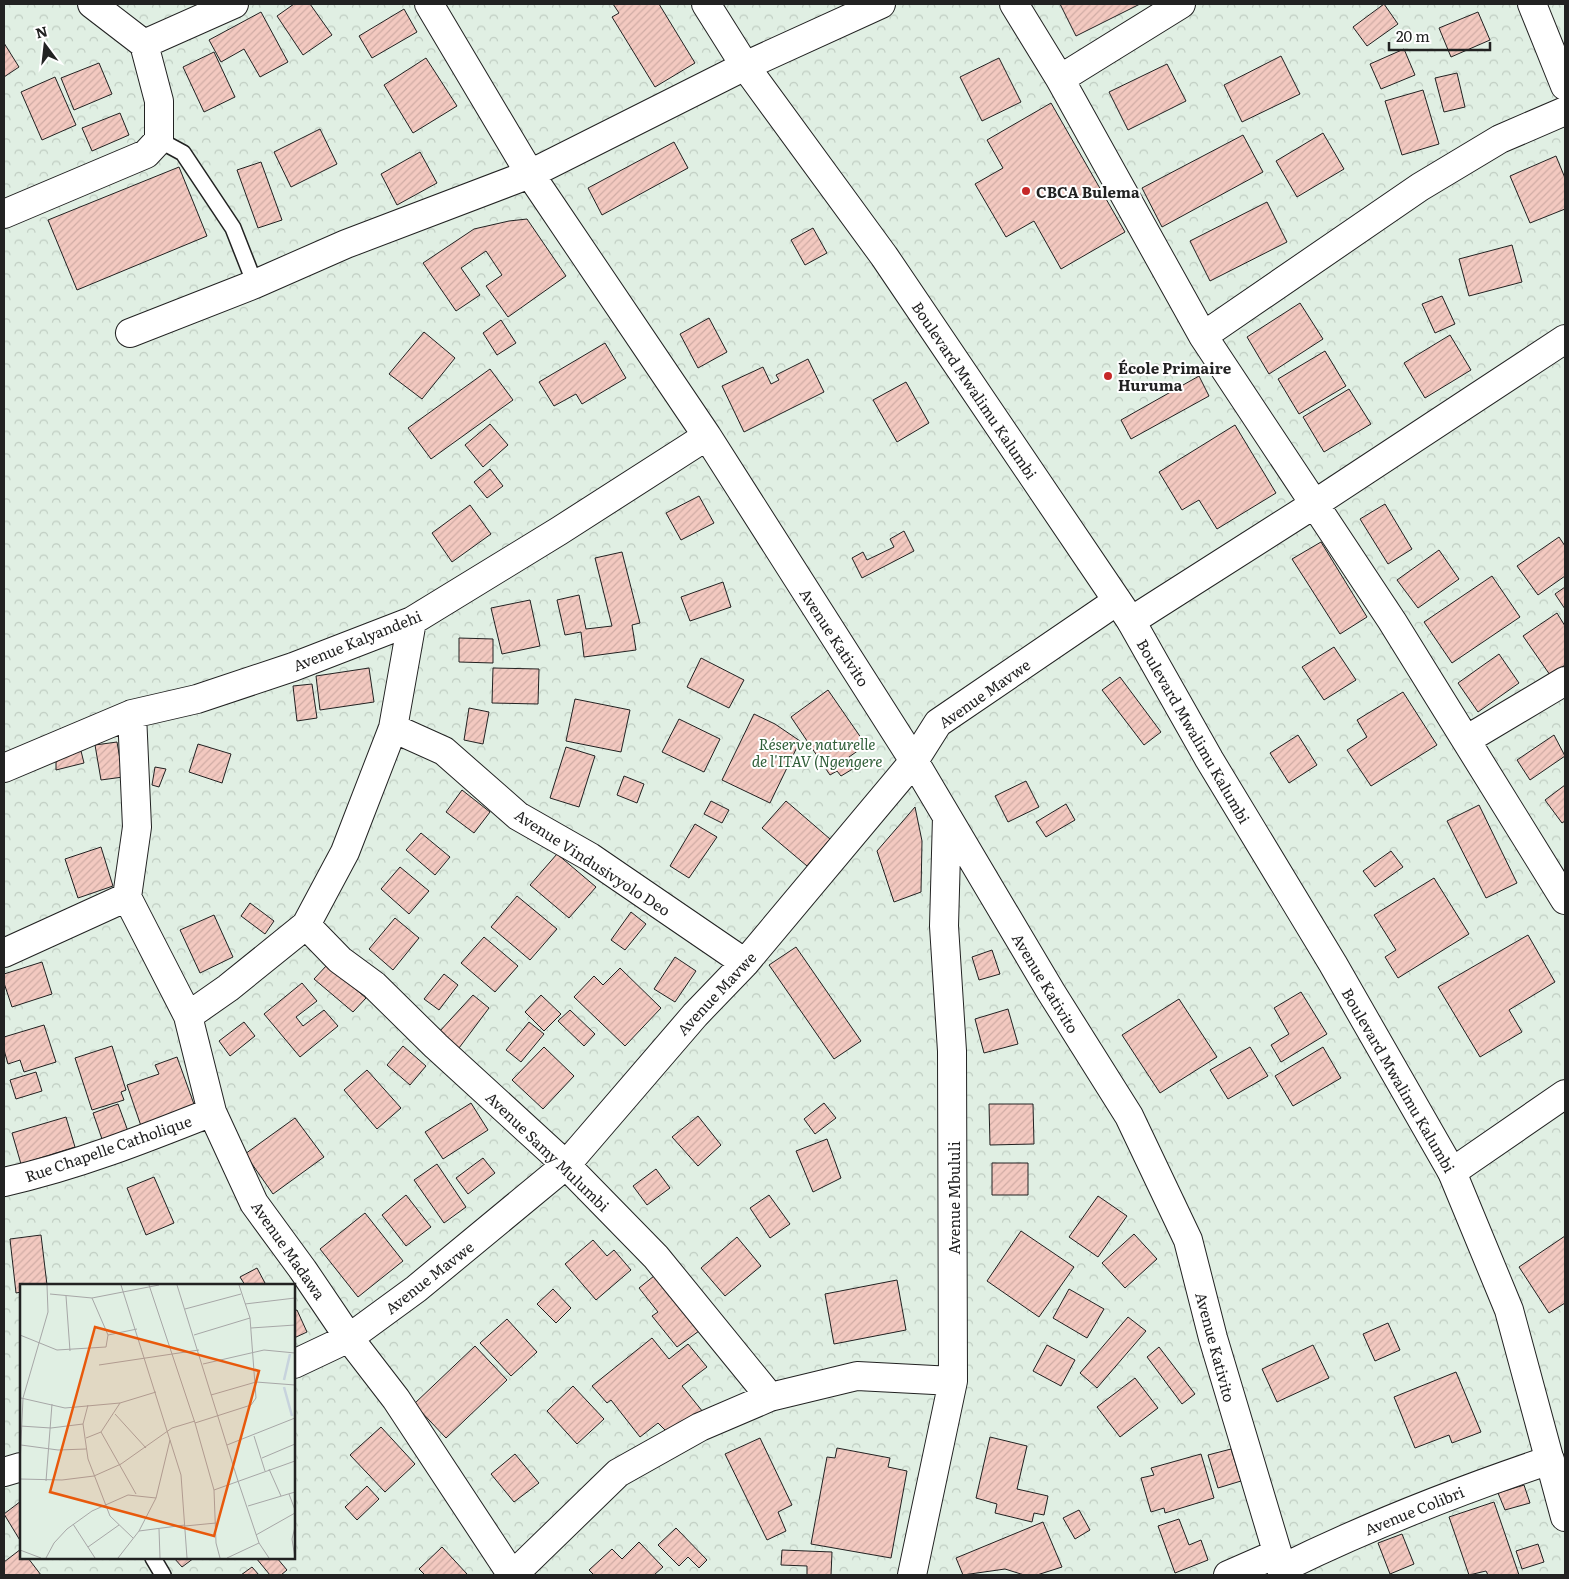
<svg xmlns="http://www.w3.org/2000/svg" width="1569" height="1579" font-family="Literata,serif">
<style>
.forest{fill:url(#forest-crowns);stroke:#6f6f6f;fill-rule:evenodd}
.building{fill:url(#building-hatch);stroke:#222}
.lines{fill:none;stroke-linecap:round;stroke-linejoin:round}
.service-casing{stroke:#222;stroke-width:18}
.minor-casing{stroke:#222;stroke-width:30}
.tertiary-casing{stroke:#222;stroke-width:30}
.service{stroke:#fff;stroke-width:15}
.minor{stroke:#fff;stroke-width:28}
.tertiary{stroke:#fff;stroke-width:28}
.poi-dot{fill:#c62828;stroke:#fff;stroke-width:2}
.labels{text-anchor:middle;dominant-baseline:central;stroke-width:4;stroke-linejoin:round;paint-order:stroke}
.poi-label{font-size:15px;font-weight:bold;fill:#222;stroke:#fff;text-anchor:start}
.street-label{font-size:15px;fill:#222;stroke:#fff}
.park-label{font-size:15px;font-style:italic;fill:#2f5e38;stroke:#fff}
.inset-river{fill:none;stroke:#c7d3dd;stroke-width:2.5}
.inset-road{fill:none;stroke:#a7a7a7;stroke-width:1}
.view{fill:#e8590c;fill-opacity:0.15;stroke:#e8590c;stroke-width:2.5}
.inset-edge{fill:none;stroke:#222;stroke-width:2.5}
</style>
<defs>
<pattern id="forest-crowns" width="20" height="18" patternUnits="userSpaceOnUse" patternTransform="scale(1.25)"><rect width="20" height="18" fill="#e0efe3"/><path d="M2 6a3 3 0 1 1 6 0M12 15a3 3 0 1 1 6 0" fill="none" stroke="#c0cdc2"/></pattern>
<pattern id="building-hatch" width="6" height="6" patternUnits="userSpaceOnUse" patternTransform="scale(1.25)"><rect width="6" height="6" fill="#f3c9c0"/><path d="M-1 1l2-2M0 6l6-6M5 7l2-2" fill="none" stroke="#d0aca5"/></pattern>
</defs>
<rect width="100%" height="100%" fill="#fff"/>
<path class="forest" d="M4,4H1565V1575H4ZM21,1285H294V1558H21Z"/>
<path class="building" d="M294,4H310L332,35L303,55L277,16Z
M613,4H659L695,63L655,87L612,17L619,13Z
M1060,4H1140L1076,36Z
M1384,4L1398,24L1367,46L1353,27Z
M404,9L417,32L372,58L359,36Z
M261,12L288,62L260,77L244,49L221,62L209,40Z
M1478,12L1490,40L1451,57L1439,28Z
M4,43L19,67L4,77Z
M1404,49L1415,75L1381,89L1370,64Z
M214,52L235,97L204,112L183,67Z
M1281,56L1300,94L1242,122L1224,85Z
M426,58L457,106L413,133L384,85Z
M999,58L1021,102L982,121L960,77Z
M99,63L112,94L74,110L61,78Z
M1167,64L1186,101L1128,130L1109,92Z
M1457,73L1465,107L1444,112L1435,78Z
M55,77L76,125L42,140L21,92Z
M1423,90L1439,144L1402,155L1385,101Z
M1051,103L1125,232L1061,269L1034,221L1006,237L975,184L1003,168L987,140Z
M120,113L129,135L92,151L82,128Z
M320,129L337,164L291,187L274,152Z
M1323,133L1344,169L1297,197L1276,161Z
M1243,135L1263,172L1162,227L1142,188Z
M674,142L688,168L602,215L588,188Z
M420,152L437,183L397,205L381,174Z
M1556,156L1565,178V209L1530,223L1510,176Z
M261,162L282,220L258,228L237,170Z
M179,167L207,236L77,290L48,220Z
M1267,202L1287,242L1210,281L1190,241Z
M527,219L566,276L508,317L486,286L502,275L486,251L461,268L480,295L456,311L423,263L474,229L509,221Z
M813,228L827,253L805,265L791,240Z
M1512,245L1522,282L1469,296L1459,259Z
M1442,296L1455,324L1435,333L1422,304Z
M1300,303L1323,339L1269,374L1247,337Z
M709,318L727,352L698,368L680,334Z
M501,320L516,343L497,355L483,333Z
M424,332L455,358L422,399L389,374Z
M1450,335L1471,370L1425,398L1404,363Z
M605,343L626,378L582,404L576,394L554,406L539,382Z
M1325,351L1346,386L1299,414L1278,379Z
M808,359L824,392L744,432L722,386L763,367L771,384L779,380L776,375Z
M490,369L513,400L431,459L408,428Z
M1199,376L1209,396L1131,439L1121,420Z
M906,382L929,423L897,442L873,400Z
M1349,389L1371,424L1324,452L1303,417Z
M490,424L508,445L483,467L465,445Z
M1235,425L1276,493L1217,529L1199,500L1182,510L1159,472Z
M490,469L503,486L487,498L474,482Z
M699,496L714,523L681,540L666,513Z
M1385,504L1412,549L1388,564L1360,519Z
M470,505L491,534L452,562L432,533Z
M904,531L914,551L862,578L852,558L863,552L867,560L894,547L890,539Z
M1559,537L1565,546V576L1538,595L1517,566Z
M1321,542L1367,617L1340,634L1292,559Z
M1439,550L1459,579L1418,608L1397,580Z
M622,552L640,623L632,625L636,650L584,657L581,632L565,635L557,600L579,595L586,629L612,626L595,558Z
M1492,576L1520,617L1452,663L1424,622Z
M723,582L731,607L690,621L681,597Z
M1565,587V609L1555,594Z
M530,600L540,646L502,654L491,608Z
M1557,613L1565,626V665L1550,675L1523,636Z
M459,638L493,639V663L459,662Z
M1334,647L1356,680L1324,700L1302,667Z
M1499,654L1519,683L1478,712L1458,683Z
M701,658L744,680L729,708L687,687Z
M369,668L374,702L320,710L316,676Z
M493,668L539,669L538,704L492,703Z
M1120,677L1161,732L1144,745L1102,690Z
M312,684L317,718L297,721L293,686Z
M828,690L866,745L849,757L856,767L841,776L837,771L830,775L791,717Z
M1403,692L1437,745L1371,786L1347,750L1367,737L1357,720Z
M575,699L630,710L621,752L566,741Z
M469,708L489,712L483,744L464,740Z
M754,714L775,724L800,741L770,803L722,780Z
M679,719L720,739L704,772L662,752Z
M1298,735L1317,765L1289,783L1270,753Z
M1554,735L1565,756L1530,780L1517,760Z
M117,742L123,777L101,780L95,745Z
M198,744L231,754L222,783L189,772Z
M80,747L84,763L56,770V762Z
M566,747L595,756L579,807L550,798Z
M155,767L166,769L159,787L152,785Z
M624,776L644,784L637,803L617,795Z
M1026,781L1039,807L1008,822L995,796Z
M1565,785V821L1562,823L1545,800Z
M462,790L490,812L474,833L446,812Z
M711,801L729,810L722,823L704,814Z
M786,801L830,839L807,866L762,828Z
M1066,804L1075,820L1046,837L1036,822Z
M1479,805L1517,883L1486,898L1447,821Z
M915,807L922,841L921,892L894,902L877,851Z
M695,824L717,837L689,878L670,866Z
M421,833L450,857L435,875L406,850Z
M101,847L113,886L78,898L65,859Z
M1391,851L1403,867L1375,887L1363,871Z
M557,854L596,887L569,918L530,885Z
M400,867L429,891L409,914L381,889Z
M1434,878L1469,934L1398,978L1385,957L1396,950L1374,915Z
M517,896L557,929L530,960L491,927Z
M250,903L274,921L265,934L241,916Z
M631,912L646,924L625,950L611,940Z
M214,915L233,957L200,973L180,930Z
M395,918L419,938L393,970L369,949Z
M1528,935L1555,982L1509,1010L1522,1032L1480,1057L1438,987Z
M484,937L518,966L495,992L461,963Z
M796,947L861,1041L834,1059L769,965Z
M992,950L1000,974L979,980L972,957Z
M675,957L696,971L675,1002L654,989Z
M42,962L52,994L12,1007L4,983V974Z
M327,965L366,998L353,1012L314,979Z
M620,968L661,1008L625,1046L574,997L594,976L603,985Z
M444,974L458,985L439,1010L424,999Z
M302,983L317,1001L296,1017L303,1026L324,1010L338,1026L300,1057L264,1014Z
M1301,992L1327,1034L1281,1062L1271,1045L1289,1034L1274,1008Z
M473,995L489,1008L459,1048L439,1032Z
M541,995L561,1014L544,1031L525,1012Z
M1179,999L1217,1057L1160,1093L1122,1035Z
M1008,1009L1018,1044L984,1053L975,1019Z
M570,1010L595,1034L584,1046L558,1021Z
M244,1022L255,1036L230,1056L219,1041Z
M529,1022L544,1034L521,1062L506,1050Z
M44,1025L56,1062L24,1072L20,1060L8,1064L4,1050V1037Z
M112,1046L126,1090L121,1092L124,1100L92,1110L75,1058Z
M403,1046L426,1066L410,1085L387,1065Z
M544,1047L574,1076L543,1109L512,1080Z
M1250,1047L1268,1076L1228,1099L1210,1070Z
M1323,1047L1341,1078L1293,1106L1275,1076Z
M177,1057L195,1107L141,1126L127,1085L159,1074L155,1065Z
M367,1070L401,1108L377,1129L344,1090Z
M36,1072L42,1091L16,1099L10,1080Z
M471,1103L488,1130L443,1159L425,1132Z
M824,1103L836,1118L815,1134L804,1119Z
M118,1104L129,1134L103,1142L93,1113Z
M989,1104H1033L1034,1144L990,1145Z
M698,1116L721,1145L698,1166L672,1137Z
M66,1117L75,1147L21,1164L12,1133Z
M295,1118L324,1157L273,1194L245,1154Z
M827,1139L841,1178L813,1192L796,1151Z
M483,1158L495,1173L468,1194L456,1178Z
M992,1163H1028V1195H992Z
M437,1164L466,1207L444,1223L414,1180Z
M656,1169L670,1188L647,1205L633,1186Z
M154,1177L174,1223L146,1235L127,1188Z
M406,1195L431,1227L406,1246L382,1215Z
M769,1195L790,1224L770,1238L750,1208Z
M1098,1196L1127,1216L1098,1257L1069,1237Z
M365,1213L403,1261L358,1297L320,1249Z
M1021,1231L1074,1267L1039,1317L987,1281Z
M1134,1234L1157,1259L1125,1288L1102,1263Z
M41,1235L47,1285H21V1292L16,1293L10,1239Z
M1565,1236V1303L1549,1313L1519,1267Z
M737,1237L761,1266L725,1296L701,1268Z
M593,1240L607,1256L614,1250L631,1270L596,1300L565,1264Z
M257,1268L265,1283L260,1285H245L240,1277Z
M654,1276L699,1331L677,1347L652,1316L658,1312L639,1288Z
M897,1280L906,1330L834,1344L825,1294Z
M553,1289L571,1308L556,1323L537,1304Z
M1069,1289L1104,1309L1087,1338L1053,1318Z
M297,1310L307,1332L294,1338V1311Z
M1128,1317L1146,1331L1097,1388L1080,1373Z
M507,1319L537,1352L511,1376L480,1343Z
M1388,1323L1400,1350L1375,1361L1363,1334Z
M652,1338L669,1359L688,1344L707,1367L682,1386L703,1412L666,1431L658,1423L640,1437L611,1400L607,1403L592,1386Z
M1047,1345L1075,1360L1061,1386L1033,1371Z
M1313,1345L1329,1378L1277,1402L1262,1369Z
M475,1346L507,1380L446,1438L414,1404Z
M1159,1347L1195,1394L1182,1404L1147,1357Z
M1456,1372L1481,1432L1452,1443L1449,1435L1415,1448L1394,1397Z
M1135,1378L1158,1408L1120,1437L1097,1407Z
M573,1386L604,1419L577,1444L547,1411Z
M381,1427L415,1464L385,1492L350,1455Z
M990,1437L1027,1446L1017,1489L1048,1496L1044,1515L1034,1513L1032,1522L995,1513L997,1504L976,1498Z
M760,1438L792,1505L778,1512L786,1531L767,1540L725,1454Z
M837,1448L890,1458L888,1467L907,1471L891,1558L811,1544L827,1457L835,1458Z
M1231,1449L1241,1481L1218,1488L1208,1455Z
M515,1454L539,1483L514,1502L491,1474Z
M1201,1454L1214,1498L1165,1513L1164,1508L1151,1512L1141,1478L1154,1475L1151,1468Z
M1524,1485L1530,1503L1505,1510L1498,1493Z
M367,1486L379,1499L357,1520L345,1507Z
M21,1501V1542L4,1514Z
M1494,1502L1519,1575H1488L1486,1571L1469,1575L1449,1517Z
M1079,1510L1090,1530L1075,1539L1063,1518Z
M1179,1519L1189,1545L1201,1540L1208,1560L1175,1573L1158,1526Z
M1043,1522L1062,1567L1037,1575H1024L1005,1569L963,1575L956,1558Z
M676,1528L707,1560L699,1568L688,1557L679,1566L658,1545Z
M1402,1534L1414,1564L1390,1574L1378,1543Z
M639,1542L663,1567L654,1575H594L589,1570L612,1549L622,1559Z
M1538,1544L1544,1562L1522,1569L1516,1551Z
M442,1547L467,1574L465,1575H425L419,1569Z
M21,1549V1558H28L41,1575H4V1562Z
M782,1550L832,1552L831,1575H807V1566L781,1565Z
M174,1558H194L182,1567Z
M256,1558H277L287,1570L281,1575H270Z
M252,1567L259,1575H241Z"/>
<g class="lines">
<defs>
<path id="service" d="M159,140L183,153L233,228L255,284
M153,1558L163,1575"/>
<path id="minor" d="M429,4L530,174L707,436L914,761L1051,992L1129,1116L1188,1240L1213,1338L1284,1575
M1014,4L1060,79L1203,336L1392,621L1565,900
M1532,4L1565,86
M144,44L234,4
M1060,79L1181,4
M4,214L146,154L159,140V101L144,44L92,4
M130,333L255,284L346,244L530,174L745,66L881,4
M1203,336L1420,187L1500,139L1565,111
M1131,621L1313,505L1565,339
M132,714L137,827L127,897L188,1016L212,1112L254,1203L303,1270L349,1338L396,1399L512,1575
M393,728L444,751L518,816L590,857L745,963
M1466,740L1565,681
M4,768L132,714L197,699L293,667L412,621L559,531L707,436
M306,925L340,960L374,985L436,1046L566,1165L656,1257L770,1397
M4,953L127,897
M188,1016L228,988L306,925L345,852L393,728L412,621
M1452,1172L1565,1094
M4,1182C76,1166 144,1139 212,1112
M294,1364L349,1338L416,1289L566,1165L695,1015L745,963L914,761L938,723L1117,601
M4,1472L21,1467
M1281,1569C1368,1526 1458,1491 1550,1460
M513,1575L618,1473L700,1427L770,1397L857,1376L953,1381
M912,1575L953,1381L952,1051L944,926L947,817
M1228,1575L1276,1554"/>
<path id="tertiary" d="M706,4L745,66L884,256L1131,621L1209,759L1333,964L1452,1172L1509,1310L1565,1517"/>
</defs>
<use href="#service" class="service-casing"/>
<use href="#minor" class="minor-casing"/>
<use href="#tertiary" class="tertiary-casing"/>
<use href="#service" class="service"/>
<use href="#minor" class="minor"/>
<use href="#tertiary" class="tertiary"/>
</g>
<g class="poi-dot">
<circle cx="1026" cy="191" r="5"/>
<circle cx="1108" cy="376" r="5"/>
</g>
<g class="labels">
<g class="poi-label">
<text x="1036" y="191">CBCA Bulema</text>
<text x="1118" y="367">École Primaire<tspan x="1118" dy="17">Huruma</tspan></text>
</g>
<g class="street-label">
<text transform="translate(975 390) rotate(56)">Boulevard Mwalimu Kalumbi</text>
<text transform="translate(835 637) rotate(57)">Avenue Kativito</text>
<text transform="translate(357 640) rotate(-22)">Avenue Kalyandehi</text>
<text transform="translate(984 693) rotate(-35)">Avenue Mavwe</text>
<text transform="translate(1194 731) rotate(60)">Boulevard Mwalimu Kalumbi</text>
<text transform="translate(593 862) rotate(33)">Avenue Vindusivyolo Deo</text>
<text transform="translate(1046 983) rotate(59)">Avenue Kativito</text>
<text transform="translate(716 993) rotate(-47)">Avenue Mavwe</text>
<text transform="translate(1399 1080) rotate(60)">Boulevard Mwalimu Kalumbi</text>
<text transform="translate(108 1148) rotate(-19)">Rue Chapelle Catholique</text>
<text transform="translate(548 1151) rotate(44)">Avenue Samy Mulumbi</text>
<text transform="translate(953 1198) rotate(-90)">Avenue Mbululi</text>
<text transform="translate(289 1250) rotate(55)">Avenue Madawa</text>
<text transform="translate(429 1277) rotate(-38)">Avenue Mavwe</text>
<text transform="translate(1216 1347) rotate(75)">Avenue Kativito</text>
<text transform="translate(1414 1510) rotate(-22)">Avenue Colibri</text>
</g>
<g class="park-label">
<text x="817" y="743">Réserve naturelle<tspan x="817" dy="17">de l'ITAV (Ngengere</tspan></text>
</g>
</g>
<g transform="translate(20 1284)">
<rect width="275" height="275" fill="#fff"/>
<path d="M0,1H275V274H0Z" fill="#e0efe3"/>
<path class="inset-river" d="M264,96L270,70M264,103L272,132"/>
<path class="inset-road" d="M101,1L161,191L167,274M129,1L175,139L194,206L196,259L200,274M157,1L218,197L239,259L249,274M30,10L72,14L139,1M46,12L50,67M225,20L275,14M165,25L221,10M231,44L275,41M0,51L37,66L86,63L88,51L72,14M88,51L117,45M174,51L230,34M183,80L244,66L275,69M79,81L179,66M191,111L236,98L275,101M1,114L45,124L100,119L136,108M68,121L63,140L68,175L90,232L113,254M95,130L126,164M175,139L231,121L236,114L230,34L219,1M0,142L31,144L63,140M81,148L116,210M234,152L245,187M66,154L81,148L100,119M1,161L38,166L66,165M207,161L275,134M242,174L275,160M0,181L3,114L28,28L27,1M249,185L261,212M0,195L42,196L74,192L101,180L152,144L175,137M26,197L32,120M194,206L275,177M269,210L275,226M228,222L275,208M53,240L75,274M165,242L196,239M139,245L140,274M119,247L165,241M236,251L275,229M68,263L99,241M0,266L21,274M26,274L34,259L47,245L72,227L108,211L136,214M98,274L119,247L136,214L150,156M207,274L239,259M275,274L272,255L275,243"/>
<path class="view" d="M75,43L239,87L194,252L30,208Z"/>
<rect width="275" height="275" class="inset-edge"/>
</g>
<rect width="1569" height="1579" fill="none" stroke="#222222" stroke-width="10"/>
<g transform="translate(45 45) rotate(345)" stroke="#ffffff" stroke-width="4" paint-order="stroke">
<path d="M0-4L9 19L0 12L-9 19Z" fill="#222222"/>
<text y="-8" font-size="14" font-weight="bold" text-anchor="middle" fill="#222222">N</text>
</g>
<path d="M1389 42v8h101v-8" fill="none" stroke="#222222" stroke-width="2.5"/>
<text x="1396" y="42" font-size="15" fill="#222222" stroke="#ffffff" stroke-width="4" paint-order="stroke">20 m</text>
</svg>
